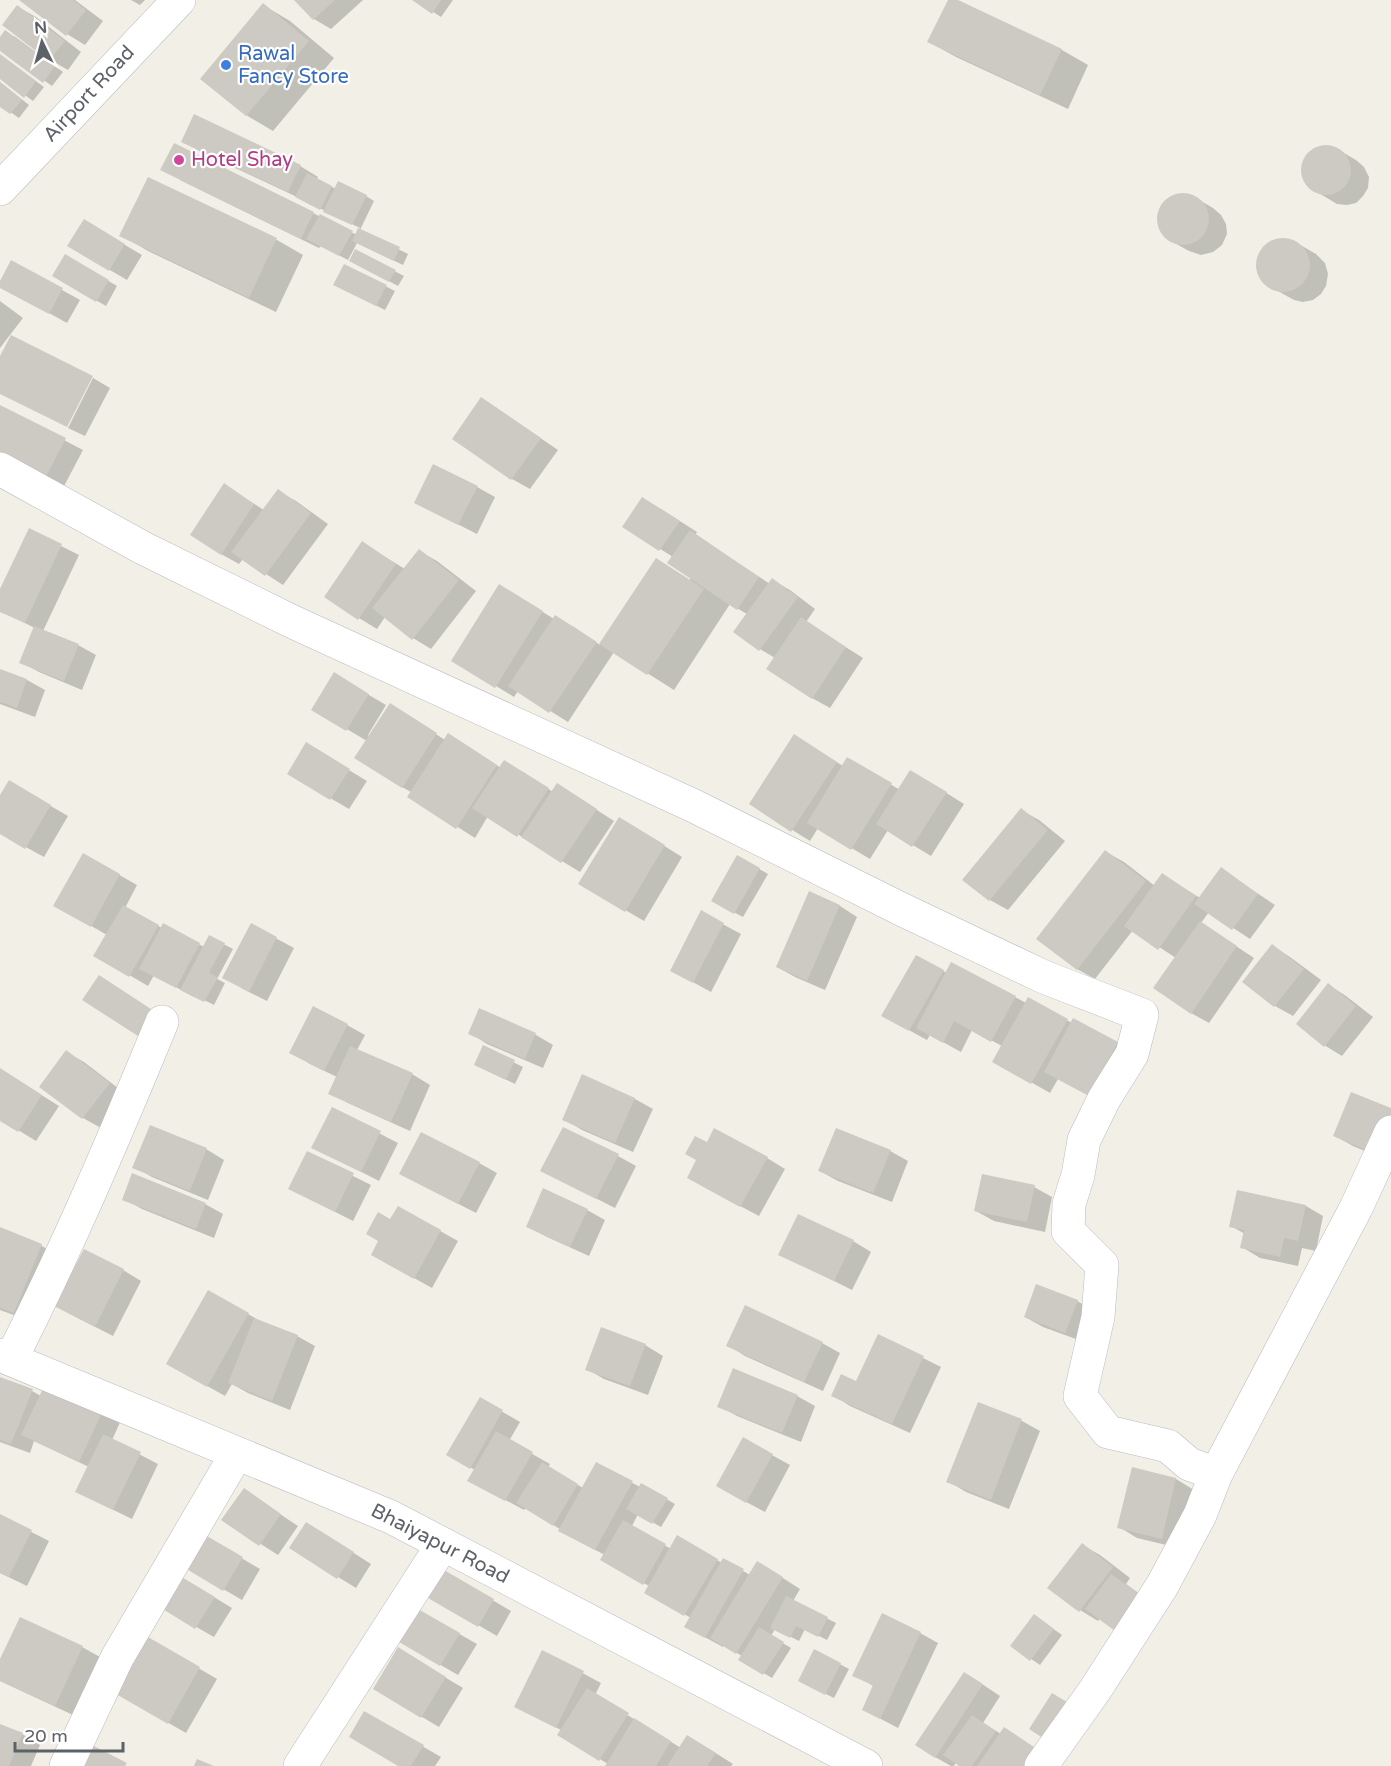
<svg xmlns="http://www.w3.org/2000/svg" width="1391" height="1766" font-family="'Varela Round',sans-serif">
<style>
.shadow{fill:#0003}
.building{fill:#cdcac3}
.lines{fill:none;stroke-linecap:round;stroke-linejoin:round}
.minor-casing{stroke:#b9bcc1;stroke-width:34}
.tertiary-casing{stroke:#b9bcc1;stroke-width:34}
.minor{stroke:#fff;stroke-width:33}
.tertiary{stroke:#fff;stroke-width:33}
.shop-dot{fill:#3f7fe0;stroke:#fff;stroke-width:2}
.hotel-dot{fill:#d1479c;stroke:#fff;stroke-width:2}
.labels{text-anchor:middle;dominant-baseline:central;stroke-width:4.5;stroke-linejoin:round;paint-order:stroke}
.shop-label{font-size:20px;fill:#366cbe;stroke:#fff;text-anchor:start}
.street-label{font-size:20px;fill:#5d6268;stroke:#fff}
.hotel-label{font-size:20px;fill:#b23c85;stroke:#fff;text-anchor:start}
</style>
<rect width="100%" height="100%" fill="#f1efe6"/>
<path class="shadow" d="M21,0H75L103,21L85,45L67,34Z
M131,0H145L140,5Z
M296,0H363L331,29L314,19Z
M414,0H453L441,17Z
M949,0H954L1062,50L1088,65L1068,109L956,57L929,42Z
M263,5L290,21L334,58L273,131L246,115Z
M18,7L36,17L81,52L68,70L47,58Z
M14,36L63,72L52,86L0,49V39Z
M0,55L44,87L33,101L0,77Z
M0,82L29,105L19,118L0,105Z
M183,141L300,166L318,177L317,179L336,189L366,196L374,201L360,230L408,254L403,265L357,243L348,260L321,246L319,248L180,180L175,144L357,235L360,228L297,197L201,152Z
M1326,146L1337,149L1356,160L1364,167L1369,177L1368,188L1363,196L1356,203L1347,205L1337,204L1309,187L1303,177L1302,165L1307,155L1315,148Z
M148,179L277,240L303,255L276,312L148,251L121,235Z
M1184,195L1194,197L1213,208L1221,215L1226,224L1227,234L1222,245L1213,252L1201,255L1189,251L1171,241L1163,233L1159,224L1160,213L1165,203L1173,197Z
M84,221L142,255L127,280L69,246Z
M1285,239L1297,243L1316,254L1325,263L1328,274L1326,286L1321,294L1313,300L1303,302L1294,300L1264,283L1257,272V259L1263,247L1273,240Z
M356,251L404,276L398,286L359,265Z
M66,256L117,286L106,306L54,276Z
M12,262L80,300L67,323L0,286Z
M345,266L395,291L385,310L344,289Z
M0,301L23,318L0,348Z
M93,378L110,388L85,436L68,428Z
M0,407L83,450L63,488L0,457Z
M499,410L558,450L530,489L512,479L454,439Z
M224,485L264,510L278,491L296,501L328,524L283,585L243,559L239,564L221,554Z
M477,487L495,497L477,534L416,503Z
M661,509L697,532L695,535L770,584L772,580L790,590L815,609L806,622L863,658L830,708L812,698L775,658L760,649L747,614L730,604L674,690L614,652L568,722L518,691L514,697L453,660L517,596L554,619L574,627L600,645L656,560L690,580L692,577L673,557L624,526Z
M29,530L79,555L43,631L78,645L96,655L82,690L39,672L21,662L35,628L0,611V593Z
M362,543L405,569L419,551L437,561L476,591L431,649L413,638L385,617L377,629L359,618Z
M0,670L27,680L45,690L35,717L0,704Z
M352,685L386,705L368,735L370,737L408,716L445,740L466,745L501,768L523,772L553,792L558,785L614,821L580,872L488,816L475,838L409,796L411,792L402,787L367,741L313,709Z
M812,747L843,766L848,759L900,790L929,782L964,804L931,856L888,830L870,859L818,828L810,841L751,804Z
M324,755L367,781L349,809L289,774Z
M9,782L68,816L44,857L0,833V798Z
M1021,810L1039,820L1065,841L1008,910L990,900L965,880Z
M637,829L682,857L644,921L581,884Z
M1106,852L1124,862L1155,886L1163,875L1200,898L1221,869L1275,905L1250,939L1209,912L1201,923L1254,958L1209,1023L1191,1013L1176,958L1133,930L1095,979L1077,969Z
M84,855L137,885L125,908L162,928L164,925L204,947L210,937L233,949L217,979L225,983L214,1005L194,995V997L154,975L148,986L95,955L107,935L55,905Z
M738,857L768,874L743,917L713,901Z
M810,893L840,906L857,917L825,990L795,977L777,967Z
M702,913L741,934L711,992L689,980Z
M251,925L294,948L267,1001L241,988Z
M1273,946L1290,957L1321,980L1293,1016L1275,1006Z
M917,957L947,973L1015,997L1026,1003L1029,999L1072,1023L1117,1043L1135,1053L1107,1105L1058,1079L1050,1093L994,1061L1002,1046L972,1030L961,1052L930,1035L927,1040L883,1016Z
M1329,985L1346,996L1373,1017L1342,1056L1324,1045Z
M480,1010L536,1035L553,1045L543,1068L487,1044L470,1033Z
M347,1025L365,1035L357,1050L412,1074L430,1085L410,1131L348,1103L330,1093L337,1077L308,1063Z
M483,1047L523,1067L515,1084L484,1069Z
M66,1052L84,1062L127,1095L101,1128L83,1118L41,1086Z
M0,1069L59,1106L36,1141L0,1119Z
M583,1076L635,1099L653,1109L633,1152L582,1130L564,1119Z
M332,1109L398,1143L379,1181L313,1147Z
M1391,1110V1162L1353,1146L1335,1136Z
M707,1144L767,1158L785,1169L759,1216L706,1188Z
M206,1149L224,1160L208,1200L152,1177L134,1167Z
M890,1151L908,1161L892,1202L838,1181L820,1171Z
M307,1153L371,1185L353,1221L308,1198Z
M618,1156L636,1166L615,1208L542,1171Z
M479,1163L497,1173L476,1213L418,1183Z
M1034,1187L1052,1197L1045,1232L994,1221L976,1211Z
M124,1199L205,1204L223,1214L214,1238L142,1209Z
M1306,1206L1323,1216L1316,1251L1302,1248L1298,1266L1260,1258L1242,1247L1245,1234L1231,1226Z
M399,1208L458,1241L432,1288L373,1255Z
M587,1210L605,1220L589,1256L545,1236L527,1226Z
M0,1229L42,1246L59,1256L33,1322L0,1310Z
M853,1241L871,1252L852,1290L780,1254Z
M123,1270L141,1281L113,1336L74,1316Z
M208,1292L264,1323L297,1336L315,1346L290,1410L248,1393L232,1384L225,1396L168,1364Z
M1077,1301L1095,1311L1084,1342L1043,1327L1025,1317Z
M879,1336L941,1367L910,1433L850,1406L833,1395L857,1383Z
M822,1343L840,1353L823,1391L745,1356L728,1345Z
M645,1345L663,1356L648,1395L604,1379L587,1369Z
M0,1378L32,1391L41,1396L122,1418L112,1440L158,1464L132,1519L95,1501L89,1467L34,1441L30,1453L0,1442Z
M797,1396L815,1406L801,1442L737,1416L719,1406Z
M480,1399L520,1422L509,1441L550,1464L548,1467L583,1488L597,1464L640,1487L642,1485L675,1504L661,1527L638,1514L632,1526L671,1549L678,1537L722,1563L724,1560L750,1575L775,1573L800,1589L793,1601L836,1623L827,1640L805,1629L799,1641L775,1629L771,1636L791,1648L772,1678L740,1659L742,1656L724,1645L723,1647L686,1627L691,1618L646,1592L649,1586L602,1560L605,1555L578,1541L526,1507L524,1510L487,1490L475,1470L448,1455Z
M979,1404L1022,1421L1040,1431L1009,1509L966,1492L948,1481Z
M743,1439L790,1465L765,1512L735,1496Z
M1133,1469L1176,1479L1194,1490L1179,1548L1137,1538L1119,1527Z
M244,1490L298,1526L278,1555L223,1520Z
M0,1516L49,1541L27,1586L0,1573Z
M201,1534L260,1569L242,1600L182,1565Z
M324,1534L371,1564L356,1588L291,1548Z
M1082,1545L1100,1555L1130,1578L1126,1584L1165,1612L1141,1645L1100,1618L1098,1621L1080,1610Z
M445,1572L511,1611L497,1636L430,1597Z
M199,1588L232,1608L214,1637L163,1608Z
M419,1611L477,1644L458,1675L401,1642Z
M1042,1621L1062,1635L1040,1665L1012,1646Z
M920,1633L938,1643L898,1728L864,1710L875,1687L854,1675Z
M149,1639L217,1679L186,1733L118,1694Z
M82,1647L100,1657L73,1715L0,1681V1663Z
M815,1651L849,1669L834,1698L808,1685Z
M543,1652L601,1683L595,1695L681,1748L706,1747L733,1764L731,1766H607L608,1764L559,1734L561,1730L516,1707Z
M416,1660L463,1688L439,1727L375,1689Z
M982,1684L1000,1696L983,1723L1054,1766H962L956,1762L954,1766H951L935,1757Z
M365,1713L441,1757L435,1766H401Z
M0,1725L22,1734L40,1745L31,1766H0Z"/>
<path class="building" d="M19,0H73L86,10L66,36Z
M294,0H335L313,20Z
M412,0H441L432,14Z
M948,0H958L1062,49L1040,95L927,42Z
M263,3L309,41L246,116L200,79Z
M17,5L65,41L49,61L2,25Z
M5,30L55,66L43,83L0,51V37Z
M0,54L36,81L24,98L0,79Z
M0,82L22,100L10,114L0,107Z
M194,114L301,165L288,192L181,142Z
M174,143L314,212L301,239L160,170Z
M1301 170a25 25 0 1 1 50 0a25 25 0 1 1-50 0Z
M307,173L332,186L320,210L295,197Z
M148,177L277,238L249,298L119,236Z
M338,181L367,195L352,225L323,212Z
M1157 219a26 26 0 1 1 52 0a26 26 0 1 1-52 0Z
M320,214L353,231L339,256L306,239Z
M84,219L125,244L109,271L67,246Z
M358,228L400,247L394,261L352,241Z
M1256 265a27 27 0 1 1 54 0a27 27 0 1 1-54 0Z
M355,249L396,270L389,282L349,261Z
M65,254L109,280L96,302L52,276Z
M11,260L63,288L49,314L0,288V281Z
M344,264L387,285L376,306L333,285Z
M11,335L93,376L67,427L0,394V356Z
M481,397L541,438L511,480L452,439Z
M0,405L66,438L45,479L0,457Z
M433,464L478,486L458,525L414,503Z
M224,483L254,504L221,555L190,535Z
M278,489L311,513L265,576L231,552Z
M642,497L680,521L659,551L622,527Z
M29,528L62,544L25,623L0,612V589Z
M690,530L759,577L737,610L667,563Z
M362,541L396,564L358,620L324,597Z
M419,549L459,580L412,640L372,608Z
M656,558L704,589L647,675L599,644Z
M772,578L798,597L759,651L733,632Z
M499,584L543,611L495,688L451,661Z
M555,615L597,642L549,713L508,686Z
M801,617L846,647L812,699L766,669Z
M34,626L79,644L64,681L19,663Z
M0,669L27,679L17,708L0,702Z
M334,672L369,694L346,731L311,710Z
M390,703L437,733L402,788L354,758Z
M448,733L497,765L456,829L407,797Z
M794,734L837,762L791,832L749,804Z
M306,742L350,769L330,800L287,774Z
M847,757L892,783L851,850L807,823Z
M504,760L549,788L517,837L472,808Z
M910,770L947,792L912,847L876,824Z
M9,780L51,805L25,849L0,834V795Z
M557,783L597,809L561,863L521,837Z
M1021,808L1048,830L989,901L962,880Z
M619,817L665,845L625,912L578,884Z
M1105,850L1146,881L1077,970L1036,939Z
M83,853L120,874L91,927L53,906Z
M737,855L760,868L734,914L711,901Z
M1221,867L1258,894L1232,930L1194,904Z
M1162,873L1196,896L1158,950L1124,926Z
M809,891L840,905L807,981L776,967Z
M123,905L159,925L129,977L93,956Z
M701,910L724,923L693,983L670,971Z
M1200,921L1237,946L1191,1014L1153,988Z
M163,923L200,943L176,988L139,969Z
M251,923L277,937L249,992L222,978Z
M209,935L225,943L209,973L218,977L204,1002L180,990Z
M1272,944L1304,969L1274,1007L1242,982Z
M916,955L944,970L909,1031L881,1016Z
M951,962L1016,996L991,1042L954,1021L943,1043L916,1028Z
M99,975L154,1011L138,1036L82,1000Z
M1328,983L1356,1006L1324,1047L1296,1024Z
M1028,997L1068,1019L1031,1084L992,1062Z
M313,1006L348,1024L324,1071L289,1053Z
M479,1008L536,1033L525,1059L468,1034Z
M1073,1018L1118,1042L1089,1096L1044,1072Z
M483,1045L515,1060L506,1080L474,1065Z
M350,1046L413,1073L391,1122L328,1094Z
M66,1050L110,1083L82,1119L39,1087Z
M0,1068L42,1095L18,1132L0,1121Z
M582,1074L635,1098L615,1143L562,1120Z
M1351,1092L1391,1108V1115L1375,1154L1333,1136Z
M332,1107L381,1131L361,1172L311,1148Z
M150,1125L207,1148L190,1191L132,1168Z
M563,1127L619,1154L596,1199L540,1171Z
M714,1128L768,1157L740,1207L687,1178L696,1160L685,1154L695,1136L707,1142Z
M836,1128L891,1150L873,1193L818,1171Z
M421,1132L480,1162L458,1204L399,1174Z
M307,1151L354,1173L335,1212L288,1189Z
M132,1173L206,1203L196,1229L122,1200Z
M982,1174L1035,1185L1027,1222L974,1211Z
M543,1188L588,1209L570,1247L526,1227Z
M1237,1190L1306,1205L1298,1241L1284,1238L1280,1257L1240,1248L1244,1230L1229,1227Z
M398,1206L441,1230L414,1279L371,1255L378,1241L366,1234L378,1212L390,1219Z
M798,1214L854,1240L834,1281L778,1255Z
M0,1227L42,1244L14,1313L0,1308Z
M84,1249L124,1269L95,1327L54,1306Z
M1036,1284L1078,1300L1065,1333L1024,1317Z
M208,1290L249,1313L207,1387L166,1364Z
M745,1305L823,1342L804,1382L726,1346Z
M254,1318L298,1335L272,1401L228,1383Z
M601,1327L646,1344L630,1386L585,1370Z
M878,1334L924,1356L892,1424L831,1396L841,1374L856,1381Z
M733,1368L798,1395L782,1433L717,1407Z
M0,1377L33,1389L11,1444L0,1440Z
M47,1380L105,1406L79,1462L21,1435Z
M480,1397L503,1410L470,1469L446,1455Z
M978,1402L1022,1419L991,1500L946,1482Z
M496,1431L533,1452L505,1501L467,1481Z
M103,1434L141,1452L113,1510L75,1492Z
M743,1437L773,1454L746,1503L716,1486Z
M542,1462L578,1484L553,1526L516,1503Z
M596,1462L633,1481L595,1550L558,1531Z
M1132,1467L1176,1478L1162,1539L1117,1528Z
M641,1483L668,1498L652,1524L626,1509Z
M244,1488L281,1514L259,1546L221,1520Z
M0,1514L32,1530L9,1577L0,1573Z
M623,1520L666,1544L643,1585L600,1560Z
M306,1522L354,1552L337,1579L289,1548Z
M200,1532L243,1557L223,1591L180,1565Z
M677,1535L718,1559L684,1616L644,1593Z
M1082,1543L1113,1567L1079,1612L1047,1588Z
M723,1558L744,1569L705,1638L684,1627Z
M757,1561L783,1577L736,1654L710,1638Z
M444,1570L494,1599L478,1627L428,1598Z
M1111,1574L1148,1600L1122,1636L1085,1609Z
M180,1576L215,1597L195,1629L161,1608Z
M786,1596L828,1617L818,1637L796,1626L790,1638L770,1628Z
M418,1609L460,1633L440,1666L399,1642Z
M882,1613L921,1632L880,1719L862,1710L873,1685L852,1676Z
M1034,1614L1054,1629L1030,1661L1010,1646Z
M20,1617L83,1646L55,1706L0,1681V1659Z
M759,1627L784,1642L763,1675L738,1660Z
M148,1637L200,1667L168,1724L116,1694Z
M398,1647L446,1677L421,1718L373,1689Z
M814,1649L841,1663L825,1695L798,1681Z
M542,1650L584,1671L556,1728L514,1707Z
M964,1672L983,1684L935,1758L915,1745Z
M587,1688L629,1713L599,1761L557,1735Z
M1052,1693L1075,1707L1052,1744L1029,1729Z
M364,1711L424,1745L411,1766H398L349,1737Z
M972,1715L996,1731L972,1766H959L943,1755Z
M634,1718L671,1741L656,1766H605Z
M0,1724L23,1733L9,1766H0Z
M1004,1727L1040,1751L1030,1766H977Z
M687,1735L716,1753L707,1766H667Z
M92,1745L127,1763L125,1766H81Z
M197,1759L214,1766H194Z"/>
<g class="lines">
<defs>
<path id="minor" d="M0,469L143,548L291,621L694,806L903,910L1044,977L1142,1015L1132,1054L1104,1099L1084,1140L1078,1175L1069,1204L1068,1231L1102,1265L1098,1317L1080,1396L1108,1432L1168,1446L1189,1464L1216,1474
M0,1355L391,1517L866,1766
M11,1359C67,1249 115,1136 162,1022
M66,1766L117,1658L237,1453
M300,1766L443,1544
M1041,1766L1095,1690L1162,1586L1200,1515L1216,1474L1356,1208L1391,1132"/>
<path id="tertiary" d="M0,189L179,0"/>
</defs>
<use href="#minor" class="minor-casing"/>
<use href="#tertiary" class="tertiary-casing"/>
<use href="#minor" class="minor"/>
<use href="#tertiary" class="tertiary"/>
</g>
<circle class="shop-dot" cx="226" cy="65" r="6"/>
<circle class="hotel-dot" cx="179" cy="160" r="6"/>
<g class="labels">
<g class="shop-label">
<text x="238" y="54">Rawal<tspan x="238" dy="23">Fancy Store</tspan></text>
</g>
<g class="street-label">
<text transform="translate(89 94) rotate(-47)">Airport Road</text>
<text transform="translate(440 1544) rotate(27)">Bhaiyapur Road</text>
</g>
<g class="hotel-label">
<text x="191" y="160">Hotel Shay</text>
</g>
</g>
<g transform="translate(42 42) rotate(355)" stroke="#ffffff" stroke-width="4.5" paint-order="stroke">
<path d="M0-4.5L10 22L0 15L-10 22Z" fill="#5d6268"/>
<text y="-9" font-size="16" font-weight="bold" text-anchor="middle" fill="#5d6268">N</text>
</g>
<path d="M15 1742v9h108v-9" fill="none" stroke="#5d6268" stroke-width="3"/>
<text x="24" y="1742" font-size="18" fill="#5d6268" stroke="#ffffff" stroke-width="4.5" paint-order="stroke">20 m</text>
</svg>
